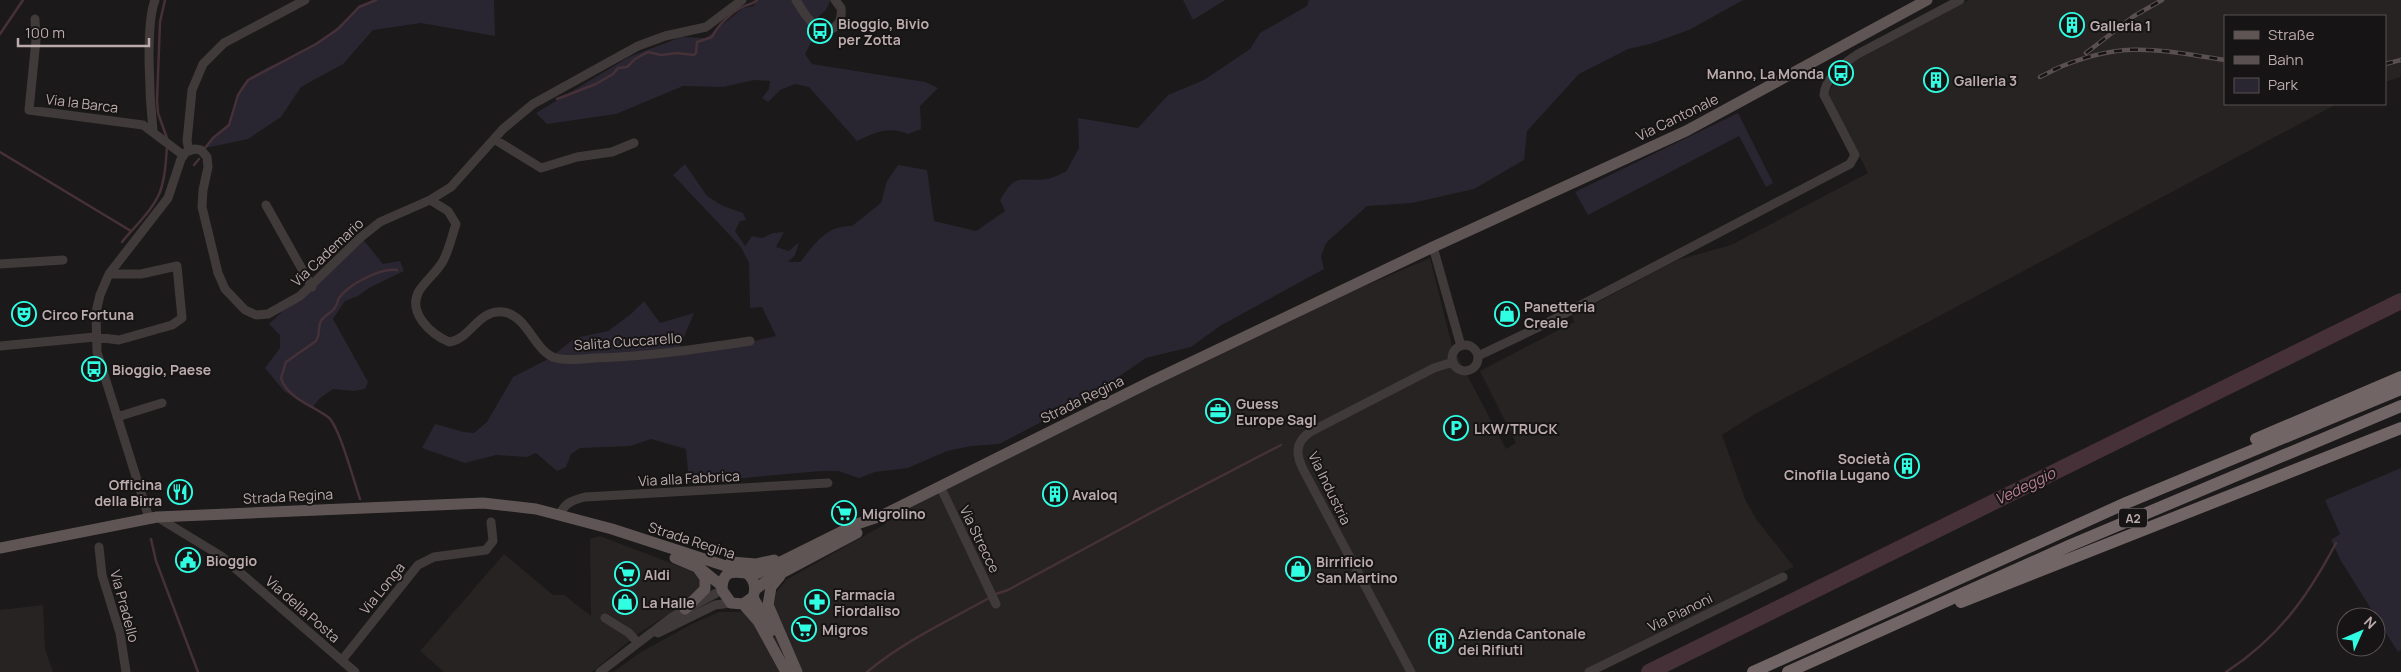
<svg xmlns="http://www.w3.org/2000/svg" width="2401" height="672" font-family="Manrope,sans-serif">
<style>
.built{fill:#262322}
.green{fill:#292631}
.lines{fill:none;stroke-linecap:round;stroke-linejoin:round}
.stream{stroke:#463138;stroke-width:2.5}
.river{stroke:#463138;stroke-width:16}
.minor{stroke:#413a3a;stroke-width:9}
.major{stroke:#605555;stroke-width:11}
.highway{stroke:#726566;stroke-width:12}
.rail-casing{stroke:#5a5051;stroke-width:4.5}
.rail{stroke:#161414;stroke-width:2.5;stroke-dasharray:8;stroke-linecap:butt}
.labels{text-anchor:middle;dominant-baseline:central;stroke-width:4;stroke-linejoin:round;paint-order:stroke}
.shield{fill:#161414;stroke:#8a7e7e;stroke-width:1}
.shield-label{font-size:12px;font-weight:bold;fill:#bcabac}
.poi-label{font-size:14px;font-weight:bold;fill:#bcabac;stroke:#161414;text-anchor:start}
.street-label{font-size:14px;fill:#bcabac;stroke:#161414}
.water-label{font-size:15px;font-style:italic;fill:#b88092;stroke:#161414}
</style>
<rect width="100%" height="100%" fill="#1b1919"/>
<path class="built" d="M1969,0H2401V77L2385,82V16H2225V104H2337L1755,414L1722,435L1745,499L1756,519L1794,567L1783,572L1782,576L1595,672H613L641,652L692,624L719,612H740L774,595L786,580L885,524L881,516L1243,338L1430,258L1452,346L1506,449L1516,443L1480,371L1574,322L1572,316L1677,260L1731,245L1868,173L1829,96L1830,90L1845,68L1855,61Z
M600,536L692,571L702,582L696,596L638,634L592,672H444L420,651L504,554L553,595H564L591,616L590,539Z
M43,605L45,649L53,672H0V610Z"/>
<path class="green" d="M376,0H494L495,36L421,23L373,30L343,64L301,87L281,117L248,139L205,148C211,140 227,129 230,123C236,110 234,92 247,81C266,64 296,58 318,43C339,29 353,7 376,0Z
M756,0H831L825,11L812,22L813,39L805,54L812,64L925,82L938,88L920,106L921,129L908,134C889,126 876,132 857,141L809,87L795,84L780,90L768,102L762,98L769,89L770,81L754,80L723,87L683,86L616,114L547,124L536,113L629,57L681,37L706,38L743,8L754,6Z
M1183,0H1225L1193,20Z
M1309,0H1743L1689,30L1650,44L1628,49L1579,74L1527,131L1524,160L1474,189L1412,203L1367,206L1326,243L1321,256L1324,269L1220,326L1191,347L1146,358L1086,399L999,444L971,446L947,451L908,468L875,472L859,478L838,471H821L689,483L686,449L651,439L630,446L580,448L571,454L566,467L557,471L536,453L527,457L496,455L465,463L422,448L435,424L464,432L474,433L487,422L513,377L550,358L575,338L608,331L631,314L644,301L660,323L694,313L678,351L737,345L776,336L762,307L750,308L749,263L741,247L673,175L685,164L707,196L723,206L743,213L746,220L740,221L735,231L745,246L752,236L762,238L773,233L784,232L776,247L789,251L799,242L795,255L788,262H800C815,244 826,225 852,226L881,203L887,181L898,165L927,170L934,221L976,231L1005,211L1000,200C1017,170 1020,183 1047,179C1053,178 1060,174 1066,172L1079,148L1078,118L1138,128L1168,95L1204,80L1250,49L1260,33L1307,6Z
M1738,113L1773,183L1766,187L1739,136L1588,215L1575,192Z
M361,237L383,264L400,261L404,271L369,288L358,296L345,301L333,319L368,382L365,389L354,391L333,389L320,398L312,408L284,391L265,368L280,348V335L269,324Z
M2401,468V650L2398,652L2341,561L2331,540L2340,534L2325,500Z"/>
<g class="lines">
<path class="stream" d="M165,0L160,22L157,100L158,113L168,141
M0,34L23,0
M557,99L596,84L613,74L618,68L627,67L635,59L648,52L661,55L677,53L694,55L696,53L697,42L712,37C717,26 731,13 742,7C748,4 752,5 757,0
M205,148L213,138L229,125L238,95L248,80L316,44L338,29L359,7L376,0
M0,152L131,231
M194,165L199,159
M122,242C135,226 152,211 160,192C165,178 166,162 167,146
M360,499C354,482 339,425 328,417C313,406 286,397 281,378L286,362L316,341C320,335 318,330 320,323C322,316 330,314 334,309C337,306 337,302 339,298C349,284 380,268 397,270
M151,539L156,561L198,672
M996,594L1008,590L1160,508L1281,445
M867,672C904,641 948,621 989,598
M2226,672C2278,638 2307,598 2336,543"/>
<path class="river" d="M1649,672L2401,301"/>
<path class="minor" d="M796,0C803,12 818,39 835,27C841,22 842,16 841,8L835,0
M35,19L36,40L29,110L143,125L183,155
M153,131C150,102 145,25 155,0
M494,139L541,168L577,157L612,152L634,143
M189,150L187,141L192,90L203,64L224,43L305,0
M430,200L448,211L456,224C452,236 449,250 443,261C437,272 426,280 419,291C407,313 431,334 449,342C470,340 478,309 503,312C528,315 534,352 556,358C568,361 582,359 594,358C646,357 698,349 750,341
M266,205L312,287
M1433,247L1461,346
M0,264L63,260
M1452 358a13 13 0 1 1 26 0a13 13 0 1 1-26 0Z
M0,346L95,337L119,340L172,325L182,318L177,266L141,274H109
M1478,356L1541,326L1850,164L1855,155L1824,95C1825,78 1844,63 1858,54L1960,0
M117,417L162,403
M940,486L996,604
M560,515C564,503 573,500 585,497L828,483
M157,517L221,556L355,672
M149,518L97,352L96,312L100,295L109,274L168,198L181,159L186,152L195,149L201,150L207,157L208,167L203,190L202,207L218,273L225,289L245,310L256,315L268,314L300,296L361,237L380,222L430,200L451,187L503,129L533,104L638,46L665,36L706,27L742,0
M99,547L102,575L120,633L126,672
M605,618L629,633L638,643
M658,633L715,605L731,603
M342,660L418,565L434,557L486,550L493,541L491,522
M600,672L672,617L722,590
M1411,672L1304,471C1296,456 1294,443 1310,432L1434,368L1453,362
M1589,672L1783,577"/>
<path class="major" d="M0,548L157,517L483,503L536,509L612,529L738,570
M675,558L701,569L722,586
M731,562L756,564L774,560
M745,572C754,578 757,586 753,597L743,604L731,603L722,590C722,564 741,574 756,574L857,524L881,516L1152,381L1433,247L1686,131L1927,0
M780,576L771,587L768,605L797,672
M755,590L765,582L857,533
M753,597L771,631
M743,604L758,621L786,672
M685,609L705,589V578L699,570"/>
<path class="highway" d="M2256,439L2401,377
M1961,602L2401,428
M1753,672L2126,503L2401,389
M1788,672L2071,545L2401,406"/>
<defs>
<path id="rail" d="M2086,53L2134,16L2162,0
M2385,64L2401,60
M2053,70C2121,40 2155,49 2225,60
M2040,77L2060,67"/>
</defs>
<use href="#rail" class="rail-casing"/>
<use href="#rail" class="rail"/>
</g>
<defs>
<symbol id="building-ring" viewBox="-11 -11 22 22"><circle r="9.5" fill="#161414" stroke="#2ffee3" stroke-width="1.5"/><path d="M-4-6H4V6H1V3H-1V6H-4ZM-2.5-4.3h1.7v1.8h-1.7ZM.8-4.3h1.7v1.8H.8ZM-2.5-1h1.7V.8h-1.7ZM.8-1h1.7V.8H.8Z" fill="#2ffee3"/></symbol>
<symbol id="bus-ring" viewBox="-11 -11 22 22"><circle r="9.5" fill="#161414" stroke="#2ffee3" stroke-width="1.5"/><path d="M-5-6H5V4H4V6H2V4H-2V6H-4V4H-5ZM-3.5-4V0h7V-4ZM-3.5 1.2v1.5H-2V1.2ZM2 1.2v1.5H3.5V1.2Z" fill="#2ffee3"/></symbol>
<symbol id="theatre-ring" viewBox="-11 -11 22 22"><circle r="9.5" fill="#161414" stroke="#2ffee3" stroke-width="1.5"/><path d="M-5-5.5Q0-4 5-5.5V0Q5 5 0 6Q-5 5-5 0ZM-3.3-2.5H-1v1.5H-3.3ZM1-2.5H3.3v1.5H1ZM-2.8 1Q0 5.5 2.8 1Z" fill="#2ffee3"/></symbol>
<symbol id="shop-ring" viewBox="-11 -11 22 22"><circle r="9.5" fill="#161414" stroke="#2ffee3" stroke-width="1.5"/><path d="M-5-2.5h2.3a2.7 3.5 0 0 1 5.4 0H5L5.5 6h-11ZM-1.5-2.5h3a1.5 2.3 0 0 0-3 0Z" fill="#2ffee3"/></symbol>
<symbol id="office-ring" viewBox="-11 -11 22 22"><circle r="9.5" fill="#161414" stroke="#2ffee3" stroke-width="1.5"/><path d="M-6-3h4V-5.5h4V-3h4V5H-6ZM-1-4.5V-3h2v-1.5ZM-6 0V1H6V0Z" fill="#2ffee3"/></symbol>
<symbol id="parking-ring" viewBox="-11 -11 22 22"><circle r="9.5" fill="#161414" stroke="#2ffee3" stroke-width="1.5"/><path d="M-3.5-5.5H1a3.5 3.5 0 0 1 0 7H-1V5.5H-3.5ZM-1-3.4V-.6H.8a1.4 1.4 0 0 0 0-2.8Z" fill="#2ffee3"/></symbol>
<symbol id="restaurant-ring" viewBox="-11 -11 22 22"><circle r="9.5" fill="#161414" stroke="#2ffee3" stroke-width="1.5"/><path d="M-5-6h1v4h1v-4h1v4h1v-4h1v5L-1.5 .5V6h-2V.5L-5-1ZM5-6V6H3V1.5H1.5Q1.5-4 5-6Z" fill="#2ffee3"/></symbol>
<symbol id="supermarket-ring" viewBox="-11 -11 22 22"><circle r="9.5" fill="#161414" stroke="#2ffee3" stroke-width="1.5"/><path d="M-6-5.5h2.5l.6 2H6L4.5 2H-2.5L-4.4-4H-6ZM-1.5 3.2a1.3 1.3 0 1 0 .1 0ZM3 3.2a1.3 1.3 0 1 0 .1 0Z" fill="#2ffee3"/></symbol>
<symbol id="civic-ring" viewBox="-11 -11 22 22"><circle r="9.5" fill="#161414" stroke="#2ffee3" stroke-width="1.5"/><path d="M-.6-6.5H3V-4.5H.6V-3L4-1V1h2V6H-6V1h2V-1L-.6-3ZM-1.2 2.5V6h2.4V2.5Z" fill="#2ffee3"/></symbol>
<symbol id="pharmacy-ring" viewBox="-11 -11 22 22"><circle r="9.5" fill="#161414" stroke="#2ffee3" stroke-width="1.5"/><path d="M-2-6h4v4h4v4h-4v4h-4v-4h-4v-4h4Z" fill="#2ffee3"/></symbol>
</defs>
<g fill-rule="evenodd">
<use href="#building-ring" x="2058" y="11" width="28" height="28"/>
<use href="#bus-ring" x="806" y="17" width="28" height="28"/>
<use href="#bus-ring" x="1827" y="59" width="28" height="28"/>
<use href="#building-ring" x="1922" y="66" width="28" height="28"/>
<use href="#theatre-ring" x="10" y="300" width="28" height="28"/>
<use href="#shop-ring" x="1493" y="300" width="28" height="28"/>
<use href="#bus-ring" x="80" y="355" width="28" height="28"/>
<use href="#office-ring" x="1204" y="397" width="28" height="28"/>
<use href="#parking-ring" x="1442" y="414" width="28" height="28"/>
<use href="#building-ring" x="1893" y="452" width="28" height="28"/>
<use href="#restaurant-ring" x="166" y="478" width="28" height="28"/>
<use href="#building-ring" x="1041" y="480" width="28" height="28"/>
<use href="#supermarket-ring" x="830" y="499" width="28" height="28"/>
<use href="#civic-ring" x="174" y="546" width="28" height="28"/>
<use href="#shop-ring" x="1284" y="555" width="28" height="28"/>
<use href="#supermarket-ring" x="613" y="560" width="28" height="28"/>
<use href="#shop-ring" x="611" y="588" width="28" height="28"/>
<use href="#pharmacy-ring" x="803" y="588" width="28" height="28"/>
<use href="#supermarket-ring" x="790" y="615" width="28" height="28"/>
<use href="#building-ring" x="1427" y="627" width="28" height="28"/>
</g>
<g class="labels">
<rect class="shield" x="2119" y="508.5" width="28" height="19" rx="4"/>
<g class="shield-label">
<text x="2133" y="518">A2</text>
</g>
<g class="poi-label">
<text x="838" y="23">Bioggio, Bivio<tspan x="838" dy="16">per Zotta</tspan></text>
<text x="2090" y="25">Galleria 1</text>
<text x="1824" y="73" text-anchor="end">Manno, La Monda</text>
<text x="1954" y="80">Galleria 3</text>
<text x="1524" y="306">Panetteria<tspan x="1524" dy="16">Creale</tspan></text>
<text x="42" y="314">Circo Fortuna</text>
<text x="112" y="369">Bioggio, Paese</text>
<text x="1236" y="403">Guess<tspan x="1236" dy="16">Europe Sagl</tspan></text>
<text x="1474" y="428">LKW/TRUCK</text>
<text x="1890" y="458" text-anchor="end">Società<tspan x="1890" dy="16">Cinofila Lugano</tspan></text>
<text x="162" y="484" text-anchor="end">Officina<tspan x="162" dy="16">della Birra</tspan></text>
<text x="1072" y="494">Avaloq</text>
<text x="862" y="513">Migrolino</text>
<text x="206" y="560">Bioggio</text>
<text x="1316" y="561">Birrificio<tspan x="1316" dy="16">San Martino</tspan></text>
<text x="644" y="574">Aldi</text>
<text x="834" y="594">Farmacia<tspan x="834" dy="16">Fiordaliso</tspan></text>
<text x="642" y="602">La Halle</text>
<text x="822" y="629">Migros</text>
<text x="1458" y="633">Azienda Cantonale<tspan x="1458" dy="16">dei Rifiuti</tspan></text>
</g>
<g class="street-label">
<text transform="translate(82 103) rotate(7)">Via la Barca</text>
<text transform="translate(1677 117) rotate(-26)">Via Cantonale</text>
<text transform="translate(327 252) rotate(-43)">Via Cademario</text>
<text transform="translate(628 341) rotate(-4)">Salita Cuccarello</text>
<text transform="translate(1082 399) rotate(-26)">Strada Regina</text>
<text transform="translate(689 478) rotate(-3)">Via alla Fabbrica</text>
<text transform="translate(1330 488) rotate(64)">Via Industria</text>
<text transform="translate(288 496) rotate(-3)">Strada Regina</text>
<text transform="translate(980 539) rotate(64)">Via Strecce</text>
<text transform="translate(692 540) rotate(18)">Strada Regina</text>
<text transform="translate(382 588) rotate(-51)">Via Longa</text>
<text transform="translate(125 606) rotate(75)">Via Pradello</text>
<text transform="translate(303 609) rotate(41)">Via della Posta</text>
<text transform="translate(1680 612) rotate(-26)">Via Pianoni</text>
</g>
<g class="water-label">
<text transform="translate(2025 486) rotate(-26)">Vedeggio</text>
</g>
</g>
<rect x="2224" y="15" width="162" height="90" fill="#161414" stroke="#585051"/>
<rect x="2234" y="31" width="25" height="8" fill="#605555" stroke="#585051"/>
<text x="2268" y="40" font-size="15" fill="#bcabac">Straße</text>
<rect x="2234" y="56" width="25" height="8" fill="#5a5051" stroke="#585051"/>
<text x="2268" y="65" font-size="15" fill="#bcabac">Bahn</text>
<rect x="2234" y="78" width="25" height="15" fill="#292631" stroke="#585051"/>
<text x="2268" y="90" font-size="15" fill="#bcabac">Park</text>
<g transform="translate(2361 632) rotate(45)"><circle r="24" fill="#161414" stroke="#585051"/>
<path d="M0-4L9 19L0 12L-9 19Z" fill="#2ffee3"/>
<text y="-8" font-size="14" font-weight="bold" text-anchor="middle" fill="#bcabac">N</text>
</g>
<path d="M18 38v8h131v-8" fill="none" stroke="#bcabac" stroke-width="2.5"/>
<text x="25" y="38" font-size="15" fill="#bcabac" stroke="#161414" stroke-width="4" paint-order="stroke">100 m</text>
</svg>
